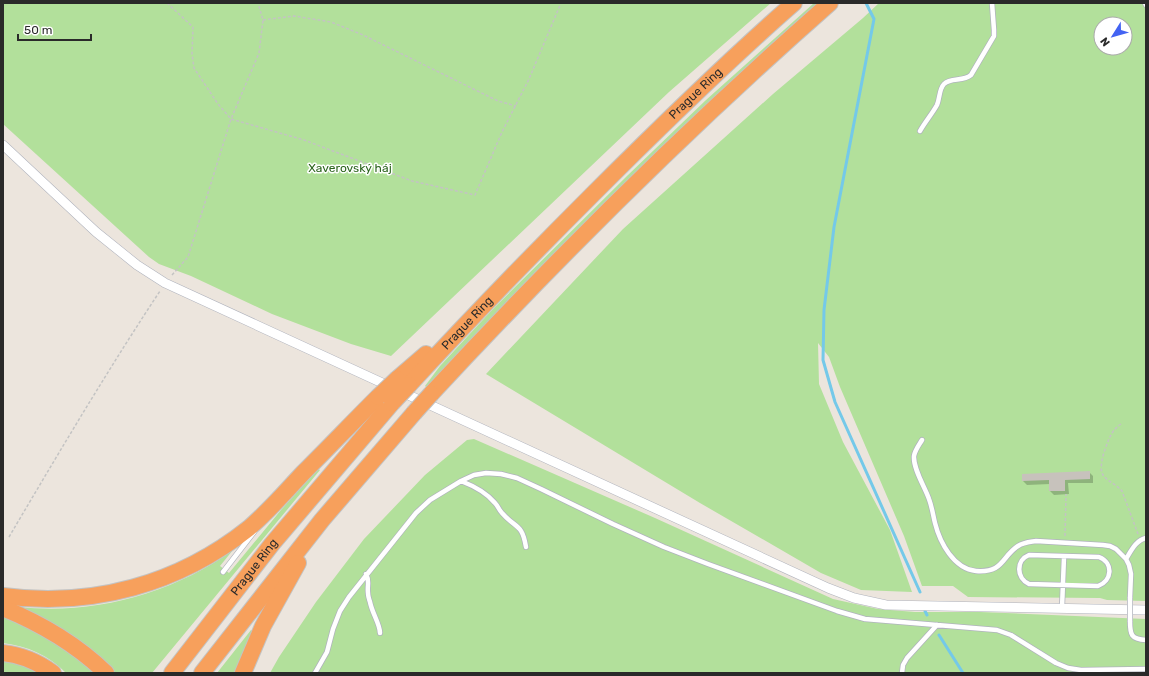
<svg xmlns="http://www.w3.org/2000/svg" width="1149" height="676" font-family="Rubik,sans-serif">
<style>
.green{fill:#b2e09b;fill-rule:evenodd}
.shadow{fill:#0003}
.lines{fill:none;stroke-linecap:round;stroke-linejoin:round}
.stream{stroke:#74c9e9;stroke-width:3}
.building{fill:#c7c2bc}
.service-casing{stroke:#b0b3bd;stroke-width:6}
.minor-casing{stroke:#b0b3bd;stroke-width:10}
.motorway-casing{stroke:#c3c3c3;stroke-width:18}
.path{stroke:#c3c3c3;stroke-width:1.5;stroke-dasharray:3 2;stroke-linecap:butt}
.service{stroke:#fff;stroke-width:4.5}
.minor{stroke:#fff;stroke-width:9}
.motorway{stroke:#f7a05c;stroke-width:16}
.service-bridge-casing{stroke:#b0b3bd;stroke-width:6;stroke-linecap:butt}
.motorway-bridge-casing{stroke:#c3c3c3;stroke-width:18;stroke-linecap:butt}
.service-bridge{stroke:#fff;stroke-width:4.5}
.motorway-bridge{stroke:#f7a05c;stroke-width:16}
.labels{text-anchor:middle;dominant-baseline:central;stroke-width:3;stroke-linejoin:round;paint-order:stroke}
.street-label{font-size:12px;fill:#2a2a2a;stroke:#fff}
.park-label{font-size:12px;fill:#2b641d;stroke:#fff}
</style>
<rect width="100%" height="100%" fill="#ece5dd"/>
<path class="green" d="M3,3H771L669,92L391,356L351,344L272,314L191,276L159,264L149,257L3,124Z
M814,3H821L428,388L425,386L440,366L493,309L628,175L706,100Z
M879,3H1146V601L1107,600L1100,598L968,597L953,586H922L904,536L840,387L829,357L818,343L819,384L843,442L890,530L912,592L861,590L821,573L700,503L486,374L623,229L773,94L863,18ZM1101,24H1125V48H1101Z
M474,439L655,518L833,599L878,609L915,612H980L1146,619V673H270L279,657L316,602L364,539L425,475L467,440Z
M318,469L320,470L152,673H115L104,662L19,607C94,615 172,594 233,550L220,566L229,573L281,510Z
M3,616L27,626L54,641L97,673H66C49,655 27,646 3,643Z
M251,630L252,631L236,673H217Z
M3,658L43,673H3Z"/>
<path class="shadow" d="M1089,472L1093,476V483H1068L1069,494L1054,495L1050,491V484L1027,485L1023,481V475Z"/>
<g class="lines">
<path class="stream" d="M866,3L874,19L834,227L824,310L823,360L835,402L920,592
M925,611L927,615
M939,635L963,673"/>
</g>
<path class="building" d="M1090,471V479L1065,480V491H1049V480L1022,481V474Z"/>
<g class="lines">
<defs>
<path id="service" d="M1145,3L1146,5
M920,131C925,122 932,114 937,105C940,98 939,89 944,84C951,77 963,82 971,75L994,36V30L992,3
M922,440C919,445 915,450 914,456C913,469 925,487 929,499C932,507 933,515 935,523C940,543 954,569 976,571C1004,573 1001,557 1018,546C1024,542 1030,542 1036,541L1103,545L1110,546L1116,549L1126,559L1129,565L1131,574L1130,598
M461,481C474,486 486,492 495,503C498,506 499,510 502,513C516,529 522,523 526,547
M1029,555L1099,557C1114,563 1112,581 1098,586L1029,584C1016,578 1016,560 1029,555Z
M1126,559C1131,551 1136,540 1146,538
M223,572L254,532
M366,574C370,581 367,585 368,593C368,596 369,599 370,602C372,613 380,624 380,633
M1062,608L1064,557
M1130,621C1130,635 1131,639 1146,640
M315,673L327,652L333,629L340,611L349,597L416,513L430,500L461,481L474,475L486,473L501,474L517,478L541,489L613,524L664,547L708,564L837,611L865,619L997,630L1011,635L1056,663L1068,668L1081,670L1146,669
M902,673L903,665L907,658L937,625"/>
<path id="minor" d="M3,145L96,232L137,265L165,283L828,588L854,598L886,605L1146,610"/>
<g id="motorway">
<path d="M397,379L426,354"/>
<path id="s1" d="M409,385C469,320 530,257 592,195C658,129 724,64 794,3"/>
<path d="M431,394C558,257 690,126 830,3"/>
<path d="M3,596C92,608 179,584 249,528C269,511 286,491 304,472C329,447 353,422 378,397"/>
<path d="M3,608C42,624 76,644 106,673"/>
<path d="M3,653C22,655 38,662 53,673"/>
<path id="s2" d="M172,673L272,544L392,403"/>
<path d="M202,673L322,520L414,413"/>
<path d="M243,673L263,626L298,563"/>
</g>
</defs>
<use href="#service" class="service-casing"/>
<use href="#minor" class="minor-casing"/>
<use href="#motorway" class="motorway-casing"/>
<path class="path" d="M167,3L193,27L192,54L194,68L218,104L231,119L304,140L412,181L475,195L502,132L529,79L561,3
M263,20L294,16L331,22L363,35L498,101L516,106
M172,275L188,257L231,119L259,53L263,20L258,3
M1121,424C1118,426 1116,428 1114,430C1108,438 1097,467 1103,475C1107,481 1117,485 1122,491L1138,534
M1065,536L1066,494
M9,537C58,454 107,371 160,291"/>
<use href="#service" class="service"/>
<use href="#minor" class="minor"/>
<use href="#motorway" class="motorway"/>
<defs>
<path id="service-bridge" d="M1130,621V598"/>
<path id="motorway-bridge" d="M378,397L397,379
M392,403L409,385
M414,413L431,394"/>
</defs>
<use href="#service-bridge" class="service-bridge-casing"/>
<use href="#motorway-bridge" class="motorway-bridge-casing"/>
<use href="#service-bridge" class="service-bridge"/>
<use href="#motorway-bridge" class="motorway-bridge"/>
</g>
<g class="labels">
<g class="street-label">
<text stroke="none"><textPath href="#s1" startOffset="409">Prague Ring</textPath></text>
<text stroke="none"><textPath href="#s1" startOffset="85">Prague Ring</textPath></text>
<text stroke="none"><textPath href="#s2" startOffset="134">Prague Ring</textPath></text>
</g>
<g class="park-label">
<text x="350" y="168">Xaverovský háj</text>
</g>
</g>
<rect width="1149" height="676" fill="none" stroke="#2a2a2a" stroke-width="8"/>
<g transform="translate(1113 36) rotate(233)"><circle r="19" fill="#ffffff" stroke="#aaaaaa"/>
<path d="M0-3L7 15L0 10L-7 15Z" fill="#4363f2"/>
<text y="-6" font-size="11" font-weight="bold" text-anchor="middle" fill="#2a2a2a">N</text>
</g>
<path d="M18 34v6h73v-6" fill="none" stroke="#2a2a2a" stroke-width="2"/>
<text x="24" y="34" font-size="12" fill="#2a2a2a" stroke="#ffffff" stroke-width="3" paint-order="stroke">50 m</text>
</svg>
